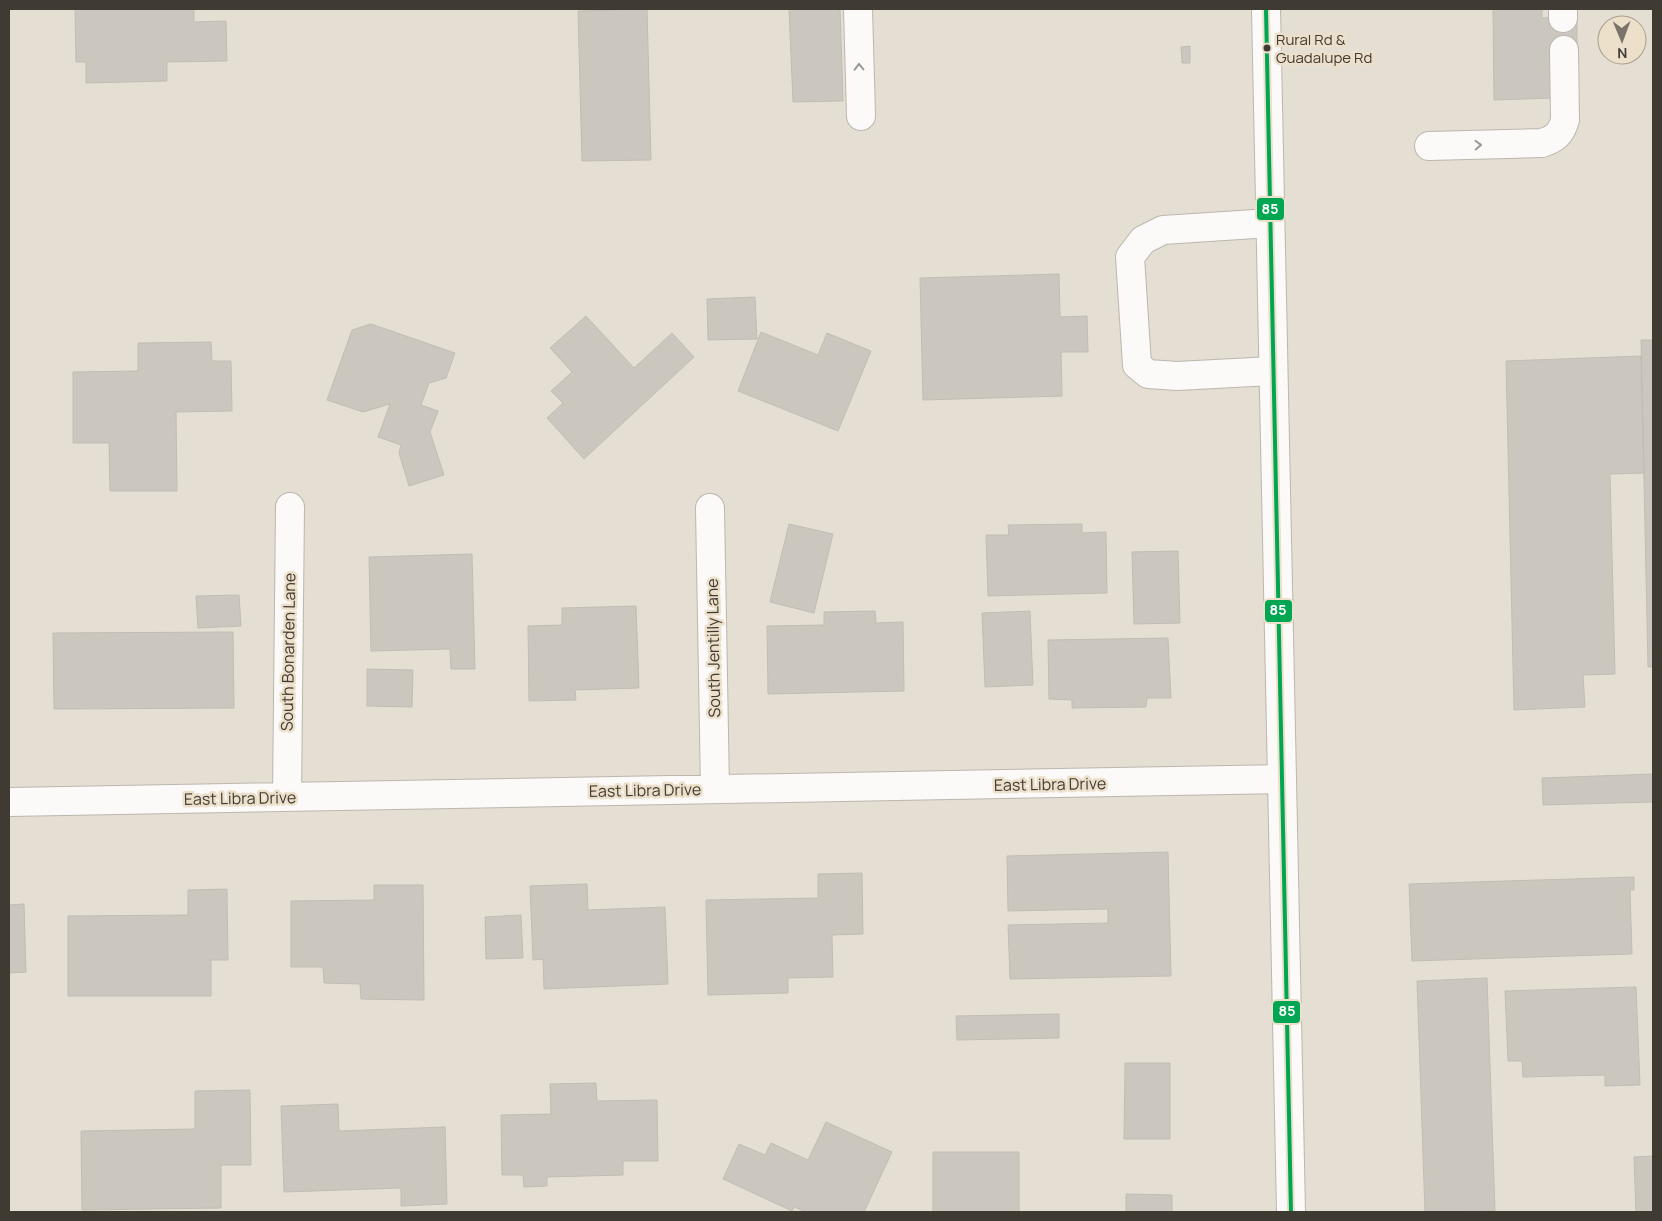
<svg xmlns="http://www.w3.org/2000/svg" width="1662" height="1221" font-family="Manrope,sans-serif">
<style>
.building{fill:#ccc7be;stroke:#c2bdb4}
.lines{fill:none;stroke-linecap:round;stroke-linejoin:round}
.minor-casing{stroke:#bcb6ae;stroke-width:30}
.major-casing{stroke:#bcb6ae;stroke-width:30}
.minor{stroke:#fbfaf8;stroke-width:28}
.major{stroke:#fbfaf8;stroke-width:28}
.bus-1-casing{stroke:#ede0cb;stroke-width:8}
.bus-1{stroke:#00a651;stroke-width:4}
.oneway{stroke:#9d9a95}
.bus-dot{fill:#3f3a32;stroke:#ede0cb;stroke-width:2}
.labels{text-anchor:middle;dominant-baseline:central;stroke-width:5;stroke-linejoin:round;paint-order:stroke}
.bus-label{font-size:15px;fill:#3f3a32;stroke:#ede0cb;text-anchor:start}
.street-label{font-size:16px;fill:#3f3a32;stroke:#ede0cb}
.line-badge{stroke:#ede0cb;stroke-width:2}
.badge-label{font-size:14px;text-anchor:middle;font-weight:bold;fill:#fff}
</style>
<rect width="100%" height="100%" fill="#e5ded3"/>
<path class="building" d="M75,9H194V22L226,21L227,61L167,62V81L86,83V62H76Z
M647,9L651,160L582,161L578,11Z
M789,9H840L843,101L793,102Z
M1493,9H1542V18L1577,17V50L1554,98L1494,100Z
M1190,46V63H1182L1181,47Z
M1059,274L1060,317L1087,316L1088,352H1061L1062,396L923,400L920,278Z
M755,297L757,339L708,340L707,299Z
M586,316L634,368L672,333L694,357L584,459L547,418L563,403L551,391L572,372L550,348Z
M371,324L455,353L446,378L429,383L421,405L438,411L430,432L444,475L409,486L399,453L401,445L378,437L390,404L363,412L327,400L352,330Z
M761,332L818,355L827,333L871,351L838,431L738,391Z
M1641,340H1653V667H1648Z
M211,342L212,361H231L232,411L176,412L177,491H110L109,443H73V372L138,371V343Z
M1641,356L1644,473L1610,474L1615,674L1583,675L1585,707L1514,710L1506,361Z
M789,524L833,534L814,613L770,602Z
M1082,524V533L1106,532L1107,593L988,596L986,535H1009L1008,525Z
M1178,551L1180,623L1134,624L1132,552Z
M472,554L475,669H451L450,649L371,651L369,557Z
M239,595L241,626L198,628L196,596Z
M636,606L639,688L575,690L576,700L529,701L528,626L562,625V608Z
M875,611L876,623L903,622L904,691L768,694L767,626L824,625V612Z
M1030,611L1033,685L985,687L982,613Z
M233,632L234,708L54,709L53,633Z
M1168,638L1171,698H1147L1146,707L1072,708V700L1049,699L1048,640Z
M367,669L413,670L412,707L367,706Z
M1653,774V802L1543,805L1542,778Z
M1168,852L1171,976L1010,979L1008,925L1108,923V909L1008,911L1007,856Z
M862,873L863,934L832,935L833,977L788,978V993L708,995L706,900L818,898V874Z
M1634,877V890H1630L1632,954L1412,961L1409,884Z
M587,884L588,910L665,907L668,984L544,989L543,959L533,960L530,886Z
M374,885H423L424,1000L361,999L360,984L324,983L323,967H291V901L374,900Z
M227,889L228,960H211V996H68V916L188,915V890Z
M24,904L26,972L9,973V905Z
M521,915L523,958L486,959L485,917Z
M1487,978L1495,1211L1425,1212L1417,981Z
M1636,987L1640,1085L1605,1086V1075L1523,1077L1522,1061H1508L1505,991Z
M1059,1014V1038L957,1040L956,1016Z
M1125,1063H1170V1139H1124Z
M596,1083L597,1101L657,1100L658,1161H623V1175L547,1177V1186L524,1187L523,1175H502L501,1115L551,1114L550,1084Z
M250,1090L251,1165H221V1208L82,1210L81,1131L195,1129V1091Z
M338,1104L339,1131L445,1127L447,1204L401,1206V1188L284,1192L281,1106Z
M826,1122L892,1152L864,1212H806L794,1207L792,1211L723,1179L739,1144L765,1155L771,1143L808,1160Z
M933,1152H1019V1212H933Z
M1653,1156V1212H1636L1634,1157Z
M1126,1194L1172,1195V1212H1126Z"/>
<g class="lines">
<defs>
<path id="minor" d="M858,9L861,116
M1563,9V18
M1429,146L1542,143C1555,139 1561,134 1565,120L1564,50
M1270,223L1163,230L1143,240L1130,257L1137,365L1148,374L1177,376L1273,371
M710,508L715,789
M287,797L290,507
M9,802L1281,779"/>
<path id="major" d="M1266,9L1291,1212"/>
</defs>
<use href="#minor" class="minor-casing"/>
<use href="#major" class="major-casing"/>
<use href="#minor" class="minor"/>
<use href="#major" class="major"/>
<defs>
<path id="bus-1" d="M1266,9L1291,1212"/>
</defs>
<use href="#bus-1" class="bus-1-casing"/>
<use href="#bus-1" class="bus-1"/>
</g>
<defs><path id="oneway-chevron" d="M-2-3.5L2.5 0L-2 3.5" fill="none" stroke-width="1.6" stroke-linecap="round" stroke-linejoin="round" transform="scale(1.25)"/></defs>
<g class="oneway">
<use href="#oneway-chevron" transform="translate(859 67) rotate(-91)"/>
<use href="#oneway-chevron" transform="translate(1478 145) rotate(-2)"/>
</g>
<circle class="bus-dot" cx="1267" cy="48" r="4.5"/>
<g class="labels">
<g class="bus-label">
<text x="1276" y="39">Rural Rd &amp;<tspan x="1276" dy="18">Guadalupe Rd</tspan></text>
</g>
<g class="street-label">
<text transform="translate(713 648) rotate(-91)">South Jentilly Lane</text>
<text transform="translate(288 652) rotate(-89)">South Bonarden Lane</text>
<text transform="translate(1050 784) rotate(-1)">East Libra Drive</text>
<text transform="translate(645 790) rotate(-1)">East Libra Drive</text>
<text transform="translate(240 798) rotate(-1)">East Libra Drive</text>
</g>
</g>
<g class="line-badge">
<rect x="1256" y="197" width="29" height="24" rx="5" fill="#00a651"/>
<rect x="1264" y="599" width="29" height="24" rx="5" fill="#00a651"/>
<rect x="1272" y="1000" width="29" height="24" rx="5" fill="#00a651"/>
</g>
<g class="badge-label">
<text x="1270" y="214">85</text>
<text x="1278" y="615">85</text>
<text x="1287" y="1016">85</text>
</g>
<rect width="1662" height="1221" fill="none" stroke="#3f3a32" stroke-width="20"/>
<g transform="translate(1622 40) rotate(179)"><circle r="24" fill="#ede0cb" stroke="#a79e8e"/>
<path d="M0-4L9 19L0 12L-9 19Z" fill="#79736a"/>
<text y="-8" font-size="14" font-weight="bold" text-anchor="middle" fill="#3f3a32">N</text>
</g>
</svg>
